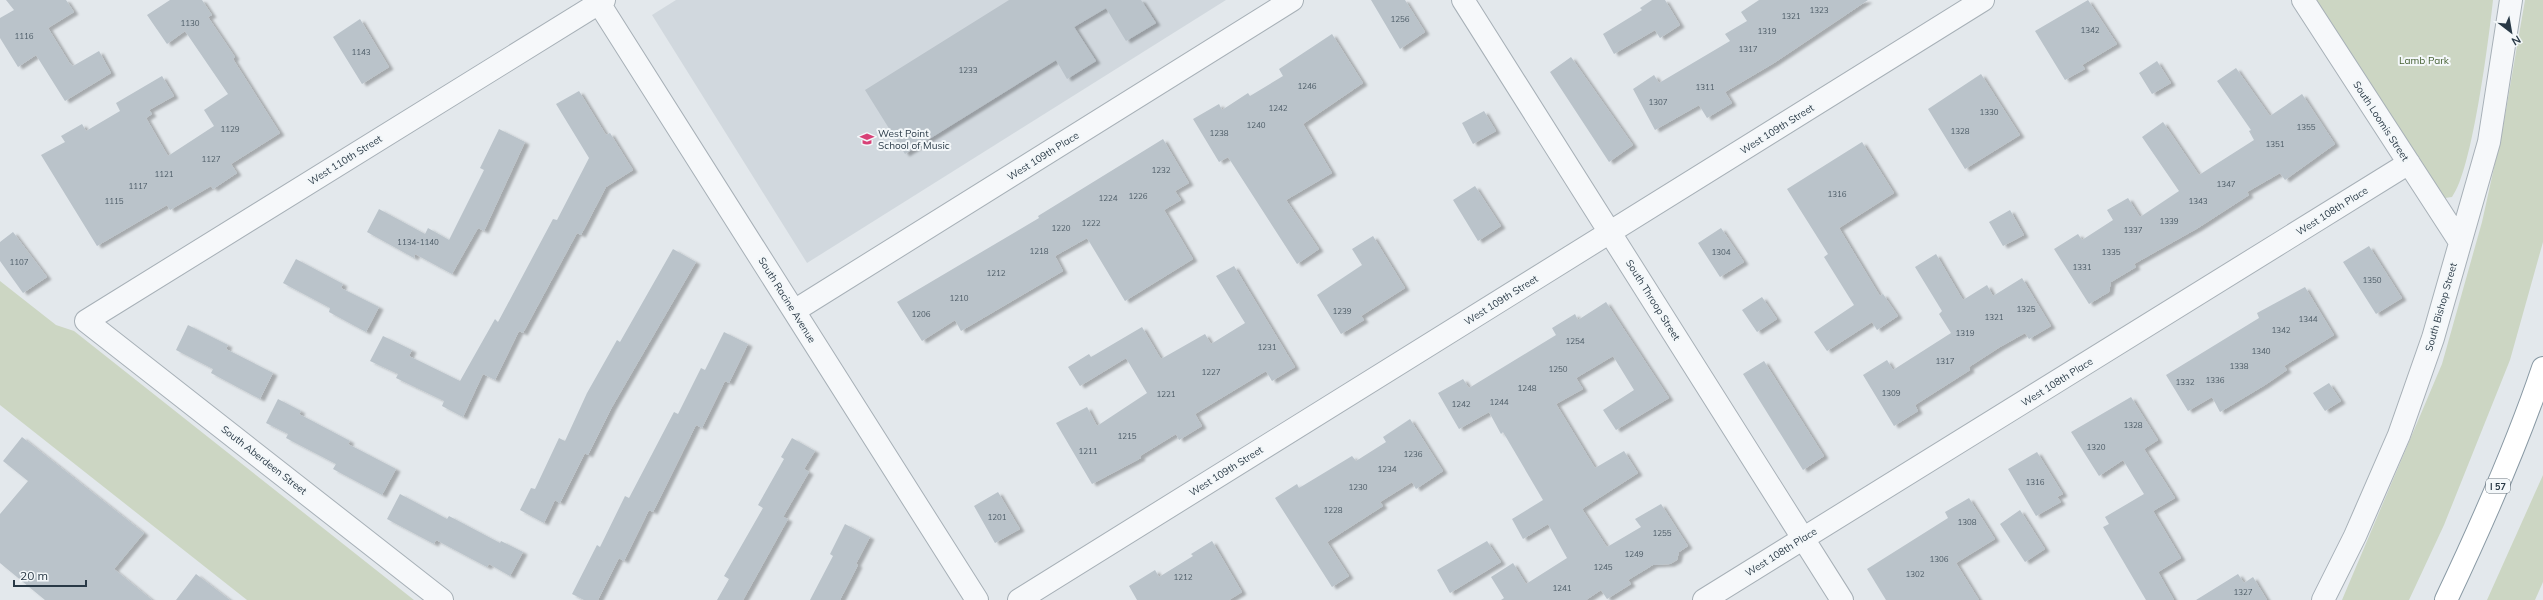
<svg xmlns="http://www.w3.org/2000/svg" width="2543" height="600" font-family="Mulish,sans-serif">
<style>
.built{fill:#d1d8de}
.green{fill:#ccd6c3}
.building{fill:#bac3ca;filter:url(#shadow)}
.lines{fill:none;stroke-linecap:round;stroke-linejoin:round}
.minor-casing{stroke:#a7b0b7;stroke-width:24}
.highway-casing{stroke:#8999a4;stroke-width:24}
.minor{stroke:#f6f8fa;stroke-width:22}
.highway{stroke:#fff;stroke-width:22}
.labels{text-anchor:middle;dominant-baseline:central;stroke-width:4;stroke-linejoin:round;paint-order:stroke}
.number-label{font-size:8px;fill:#4d5c67}
.shield{fill:#f3f7f9;stroke:#66727c;stroke-width:1}
.shield-label{font-size:9px;font-weight:bold;fill:#293946}
.park-label{font-size:10px;fill:#476235;stroke:#f3f7f9}
.street-label{font-size:10px;fill:#293946;stroke:#f3f7f9}
.poi-label{font-size:10px;fill:#293946;stroke:#f3f7f9;text-anchor:start}
</style>
<defs>
<filter id="shadow"><feDropShadow dx="4.5" dy="2.5" stdDeviation="1" flood-color="#0004"/></filter>
</defs>
<rect width="100%" height="100%" fill="#e3e8ec"/>
<path class="built" d="M676,0H1226L807,263L652,15Z"/>
<path class="green" d="M2315,0H2493C2489,38 2472,172 2452,197L2445,198L2439,194Z
M2525,0H2543V242L2510,360L2444,525L2409,600H2342L2442,364L2482,222L2503,127Z
M0,281L56,325L74,331L414,600H247L0,405Z
M2543,475V582L2535,600H2487Z"/>
<path class="building" d="M6,0H66L74,12L48,28L69,62L73,66L99,51L111,73L65,101L36,55L18,67L0,38V18L14,10Z
M170,0H202L212,15L208,17L235,57L233,59L280,133L231,164L237,173L213,189L211,186L170,210L167,205L97,246L41,155L65,142L61,136L82,124L86,131L120,111L116,103L162,76L174,96L149,110L152,114L146,118L168,156L214,126L204,110L228,94L185,31L167,44L147,15Z
M1009,0H1141L1156,23L1126,41L1106,8L1074,27L1096,61L1067,79L1056,60L905,154L865,90Z
M1371,0H1405L1425,32L1400,49Z
M1652,0H1665L1680,25L1660,38L1655,30L1614,54L1603,34L1642,10L1640,8Z
M1759,0H1868L1774,63L1725,92L1732,103L1707,118L1699,105L1655,130L1633,89L1654,75L1659,83L1730,41L1725,34L1747,21L1741,12Z
M2088,0L2117,44L2082,65L2085,69L2065,80L2035,31Z
M360,19L389,67L362,84L333,37Z
M1332,34L1363,83L1303,124L1332,173L1286,200L1319,249L1297,264L1228,157L1219,162L1193,119L1219,104L1222,110L1248,93L1250,96L1283,76L1279,69Z
M1571,57L1633,145L1609,162L1550,72Z
M2157,61L2171,83L2152,94L2139,73Z
M2236,68L2270,116L2302,94L2335,144L2285,180L2280,173L2247,192L2249,195L2198,228L2134,264L2136,267L2111,282L2109,292L2089,304L2054,249L2078,234L2082,240L2113,220L2107,210L2128,198L2140,217L2179,191L2142,137L2163,122L2199,175L2254,140L2249,131L2251,130L2217,81Z
M1981,74L2020,135L1965,169L1928,109Z
M579,91L606,135L610,133L633,170L606,187L581,235L577,233L523,333L519,331L495,380L483,374L463,417L442,406L444,401L396,378L398,374L370,361L383,336L412,350L409,356L460,381L495,319L498,322L553,219L557,220L589,158L556,104Z
M1484,111L1496,131L1473,144L1462,123Z
M499,129L525,142L484,231L478,228L452,274L415,254L414,258L367,232L379,209L425,234L428,228L449,240L484,170L480,168Z
M1163,139L1189,183L1175,191L1181,200L1164,210L1193,259L1125,301L1087,238L1055,256L1063,271L961,331L955,320L922,341L897,302L1039,218L1038,216Z
M1862,142L1894,193L1839,228L1880,296L1883,294L1898,316L1877,330L1872,322L1827,351L1814,332L1854,305L1824,257L1828,254L1787,189Z
M1475,186L1501,226L1478,241L1453,200Z
M2010,210L2024,235L2003,246L1989,222Z
M1721,228L1744,262L1720,277L1698,243Z
M13,232L47,277L23,293L0,261V242Z
M1373,236L1405,288L1361,316L1364,320L1341,334L1317,295L1362,265L1352,249Z
M2369,246L2402,298L2376,314L2343,262Z
M673,249L696,262L612,407L588,455L585,453L560,503L555,500L544,523L520,510L531,488L535,489L559,438L565,441L587,393L617,340L620,342Z
M1936,254L1963,300L1987,285L1993,296L2022,278L2051,326L2029,339L2025,333L2000,347L1969,367L1970,370L1915,405L1918,411L1894,426L1863,375L1887,360L1893,370L1951,333L1939,314L1942,311L1915,267Z
M296,259L343,284L341,288L379,307L366,332L329,312L330,308L283,283Z
M1234,266L1295,367L1272,381L1266,371L1195,414L1202,426L1179,440L1176,434L1140,456L1141,458L1092,484L1056,423L1087,407L1097,426L1147,393L1126,358L1080,386L1068,367L1089,354L1091,357L1142,327L1161,359L1205,334L1211,344L1245,323L1216,276Z
M2305,287L2334,335L2284,366L2287,370L2265,385L2220,412L2212,397L2188,411L2166,375L2259,318L2257,313Z
M1762,297L1777,319L1757,332L1742,310Z
M1606,302L1669,398L1616,430L1603,410L1634,390L1613,356L1576,378L1583,389L1556,404L1595,468L1624,451L1638,473L1582,509L1607,547L1641,527L1635,519L1661,504L1688,546L1679,552L1677,560L1670,564L1653,565L1628,580L1631,584L1607,599L1601,590L1586,600H1501L1504,598L1491,577L1513,563L1526,584L1567,558L1548,524L1523,539L1512,519L1543,500L1503,432L1501,434L1489,412L1459,429L1438,393L1463,379L1469,388L1556,335L1552,328L1575,314L1578,320Z
M188,325L228,345L226,349L273,373L260,399L211,373L213,369L176,350Z
M724,332L748,344L729,383L725,381L702,428L696,425L653,512L649,510L624,561L619,558L598,600H584L572,594L597,545L600,547L625,496L629,498L674,412L678,414L701,368L705,370Z
M1764,361L1824,456L1803,470L1743,374Z
M2329,383L2341,401L2325,411L2313,393Z
M2131,397L2158,440L2144,449L2175,498L2153,511L2181,558L2158,572L2174,600H2146L2103,527L2109,524L2105,517L2144,494L2123,460L2099,476L2071,432Z
M278,399L301,411L299,414L350,441L348,444L396,469L382,495L333,469L336,464L286,438L288,434L266,423Z
M1410,419L1443,471L1416,489L1412,482L1380,502L1383,506L1327,542L1349,576L1332,587L1275,498L1297,484L1299,488L1352,456L1356,461L1386,442L1383,437Z
M22,437L144,533L114,569L152,600H45L0,563V514L28,481L3,461Z
M792,438L815,451L804,469L809,472L783,517L788,519L743,600H717L729,579L724,576L763,508L758,505L784,459L781,457Z
M2037,452L2063,494L2057,497L2061,502L2036,516L2008,469Z
M998,492L1020,529L995,543L974,506Z
M400,494L447,519L449,516L500,543L501,541L523,552L510,576L489,564L487,567L436,540L434,544L387,519Z
M1969,498L1995,539L1956,563L1979,600H1886L1867,569L1948,518L1945,512Z
M2020,510L2045,549L2025,562L2000,524Z
M845,524L870,537L856,564L858,565L840,600H810L833,556L830,554Z
M1212,541L1242,592L1229,600H1137L1129,586L1155,570L1159,577L1193,556L1191,554Z
M1487,541L1501,562L1450,593L1437,570Z
M196,574L230,600H176Z
M2238,574L2244,583L2253,577L2267,600H2196Z"/>
<g class="lines">
<defs>
<path id="minor" d="M597,0L977,600
M1463,0L1842,600
M2303,0L2460,242
M794,311L1292,0
M442,600L86,321L604,0
M1019,600L1983,0
M1704,600L2409,163
M2323,600L2355,536L2399,435L2433,338L2489,142L2511,0"/>
<path id="highway" d="M2446,600C2482,524 2516,448 2543,368"/>
</defs>
<use href="#minor" class="minor-casing"/>
<use href="#highway" class="highway-casing"/>
<use href="#minor" class="minor"/>
<use href="#highway" class="highway"/>
</g>
<defs>
<symbol id="school-bare" viewBox="-9 -9 18 18"><path d="M0-5L7-2L0 1L-7-2ZM-4 1L0 2.5L4 1V4Q0 6-4 4Z" fill="#d84177" stroke="#f3f7f9" stroke-width="2.5" paint-order="stroke"/></symbol>
</defs>
<g fill-rule="evenodd">
<use href="#school-bare" x="857" y="129" width="20" height="20"/>
</g>
<g class="labels">
<g class="number-label">
<text x="1819" y="10">1323</text>
<text x="1791" y="16">1321</text>
<text x="1400" y="19">1256</text>
<text x="190" y="23">1130</text>
<text x="2090" y="30">1342</text>
<text x="1767" y="31">1319</text>
<text x="24" y="36">1116</text>
<text x="1748" y="49">1317</text>
<text x="361" y="52">1143</text>
<text x="968" y="70">1233</text>
<text x="1307" y="86">1246</text>
<text x="1705" y="87">1311</text>
<text x="1658" y="102">1307</text>
<text x="1278" y="108">1242</text>
<text x="1989" y="112">1330</text>
<text x="1256" y="125">1240</text>
<text x="2306" y="127">1355</text>
<text x="230" y="129">1129</text>
<text x="1960" y="131">1328</text>
<text x="1219" y="133">1238</text>
<text x="2275" y="144">1351</text>
<text x="211" y="159">1127</text>
<text x="1161" y="170">1232</text>
<text x="164" y="174">1121</text>
<text x="2226" y="184">1347</text>
<text x="138" y="186">1117</text>
<text x="1837" y="194">1316</text>
<text x="1138" y="196">1226</text>
<text x="1108" y="198">1224</text>
<text x="114" y="201">1115</text>
<text x="2198" y="201">1343</text>
<text x="2169" y="221">1339</text>
<text x="1091" y="223">1222</text>
<text x="1061" y="228">1220</text>
<text x="2133" y="230">1337</text>
<text x="418" y="242">1134-1140</text>
<text x="1039" y="251">1218</text>
<text x="1721" y="252">1304</text>
<text x="2111" y="252">1335</text>
<text x="19" y="262">1107</text>
<text x="2082" y="267">1331</text>
<text x="996" y="273">1212</text>
<text x="2372" y="280">1350</text>
<text x="959" y="298">1210</text>
<text x="2026" y="309">1325</text>
<text x="1342" y="311">1239</text>
<text x="921" y="314">1206</text>
<text x="1994" y="317">1321</text>
<text x="2308" y="319">1344</text>
<text x="2281" y="330">1342</text>
<text x="1965" y="333">1319</text>
<text x="1575" y="341">1254</text>
<text x="1267" y="347">1231</text>
<text x="2261" y="351">1340</text>
<text x="1945" y="361">1317</text>
<text x="2239" y="366">1338</text>
<text x="1558" y="369">1250</text>
<text x="1211" y="372">1227</text>
<text x="2215" y="380">1336</text>
<text x="2185" y="382">1332</text>
<text x="1527" y="388">1248</text>
<text x="1891" y="393">1309</text>
<text x="1166" y="394">1221</text>
<text x="1499" y="402">1244</text>
<text x="1461" y="404">1242</text>
<text x="2133" y="425">1328</text>
<text x="1127" y="436">1215</text>
<text x="2096" y="447">1320</text>
<text x="1088" y="451">1211</text>
<text x="1413" y="454">1236</text>
<text x="1387" y="469">1234</text>
<text x="2035" y="482">1316</text>
<text x="1358" y="487">1230</text>
<text x="1333" y="510">1228</text>
<text x="997" y="517">1201</text>
<text x="1967" y="522">1308</text>
<text x="1662" y="533">1255</text>
<text x="1634" y="554">1249</text>
<text x="1939" y="559">1306</text>
<text x="1603" y="567">1245</text>
<text x="1915" y="574">1302</text>
<text x="1183" y="577">1212</text>
<text x="1562" y="588">1241</text>
<text x="2243" y="592">1327</text>
</g>
<rect class="shield" x="2486" y="479" width="24" height="14" rx="3"/>
<g class="shield-label">
<text x="2498" y="486">I 57</text>
</g>
<g class="park-label">
<text x="2424" y="60">Lamb Park</text>
</g>
<g class="street-label">
<text transform="translate(2381 121) rotate(57)">South Loomis Street</text>
<text transform="translate(1777 129) rotate(-32)">West 109th Street</text>
<text transform="translate(1043 156) rotate(-32)">West 109th Place</text>
<text transform="translate(345 160) rotate(-32)">West 110th Street</text>
<text transform="translate(2332 211) rotate(-32)">West 108th Place</text>
<text transform="translate(787 300) rotate(58)">South Racine Avenue</text>
<text transform="translate(1501 300) rotate(-32)">West 109th Street</text>
<text transform="translate(1653 300) rotate(58)">South Throop Street</text>
<text transform="translate(2441 307) rotate(-74)">South Bishop Street</text>
<text transform="translate(2057 382) rotate(-32)">West 108th Place</text>
<text transform="translate(264 460) rotate(38)">South Aberdeen Street</text>
<text transform="translate(1226 471) rotate(-32)">West 109th Street</text>
<text transform="translate(1781 552) rotate(-32)">West 108th Place</text>
</g>
<g class="poi-label">
<text x="878" y="133">West Point<tspan x="878" dy="12">School of Music</tspan></text>
</g>
</g>
<g transform="translate(2511 32) rotate(149)" stroke="#f3f7f9" stroke-width="3" paint-order="stroke">
<path d="M0-3L7 15L0 10L-7 15Z" fill="#293946"/>
<text y="-6" font-size="11" font-weight="bold" text-anchor="middle" fill="#293946">N</text>
</g>
<path d="M14 580v6h72v-6" fill="none" stroke="#293946" stroke-width="2"/>
<text x="20" y="580" font-size="12" fill="#293946" stroke="#f3f7f9" stroke-width="3" paint-order="stroke">20 m</text>
</svg>
